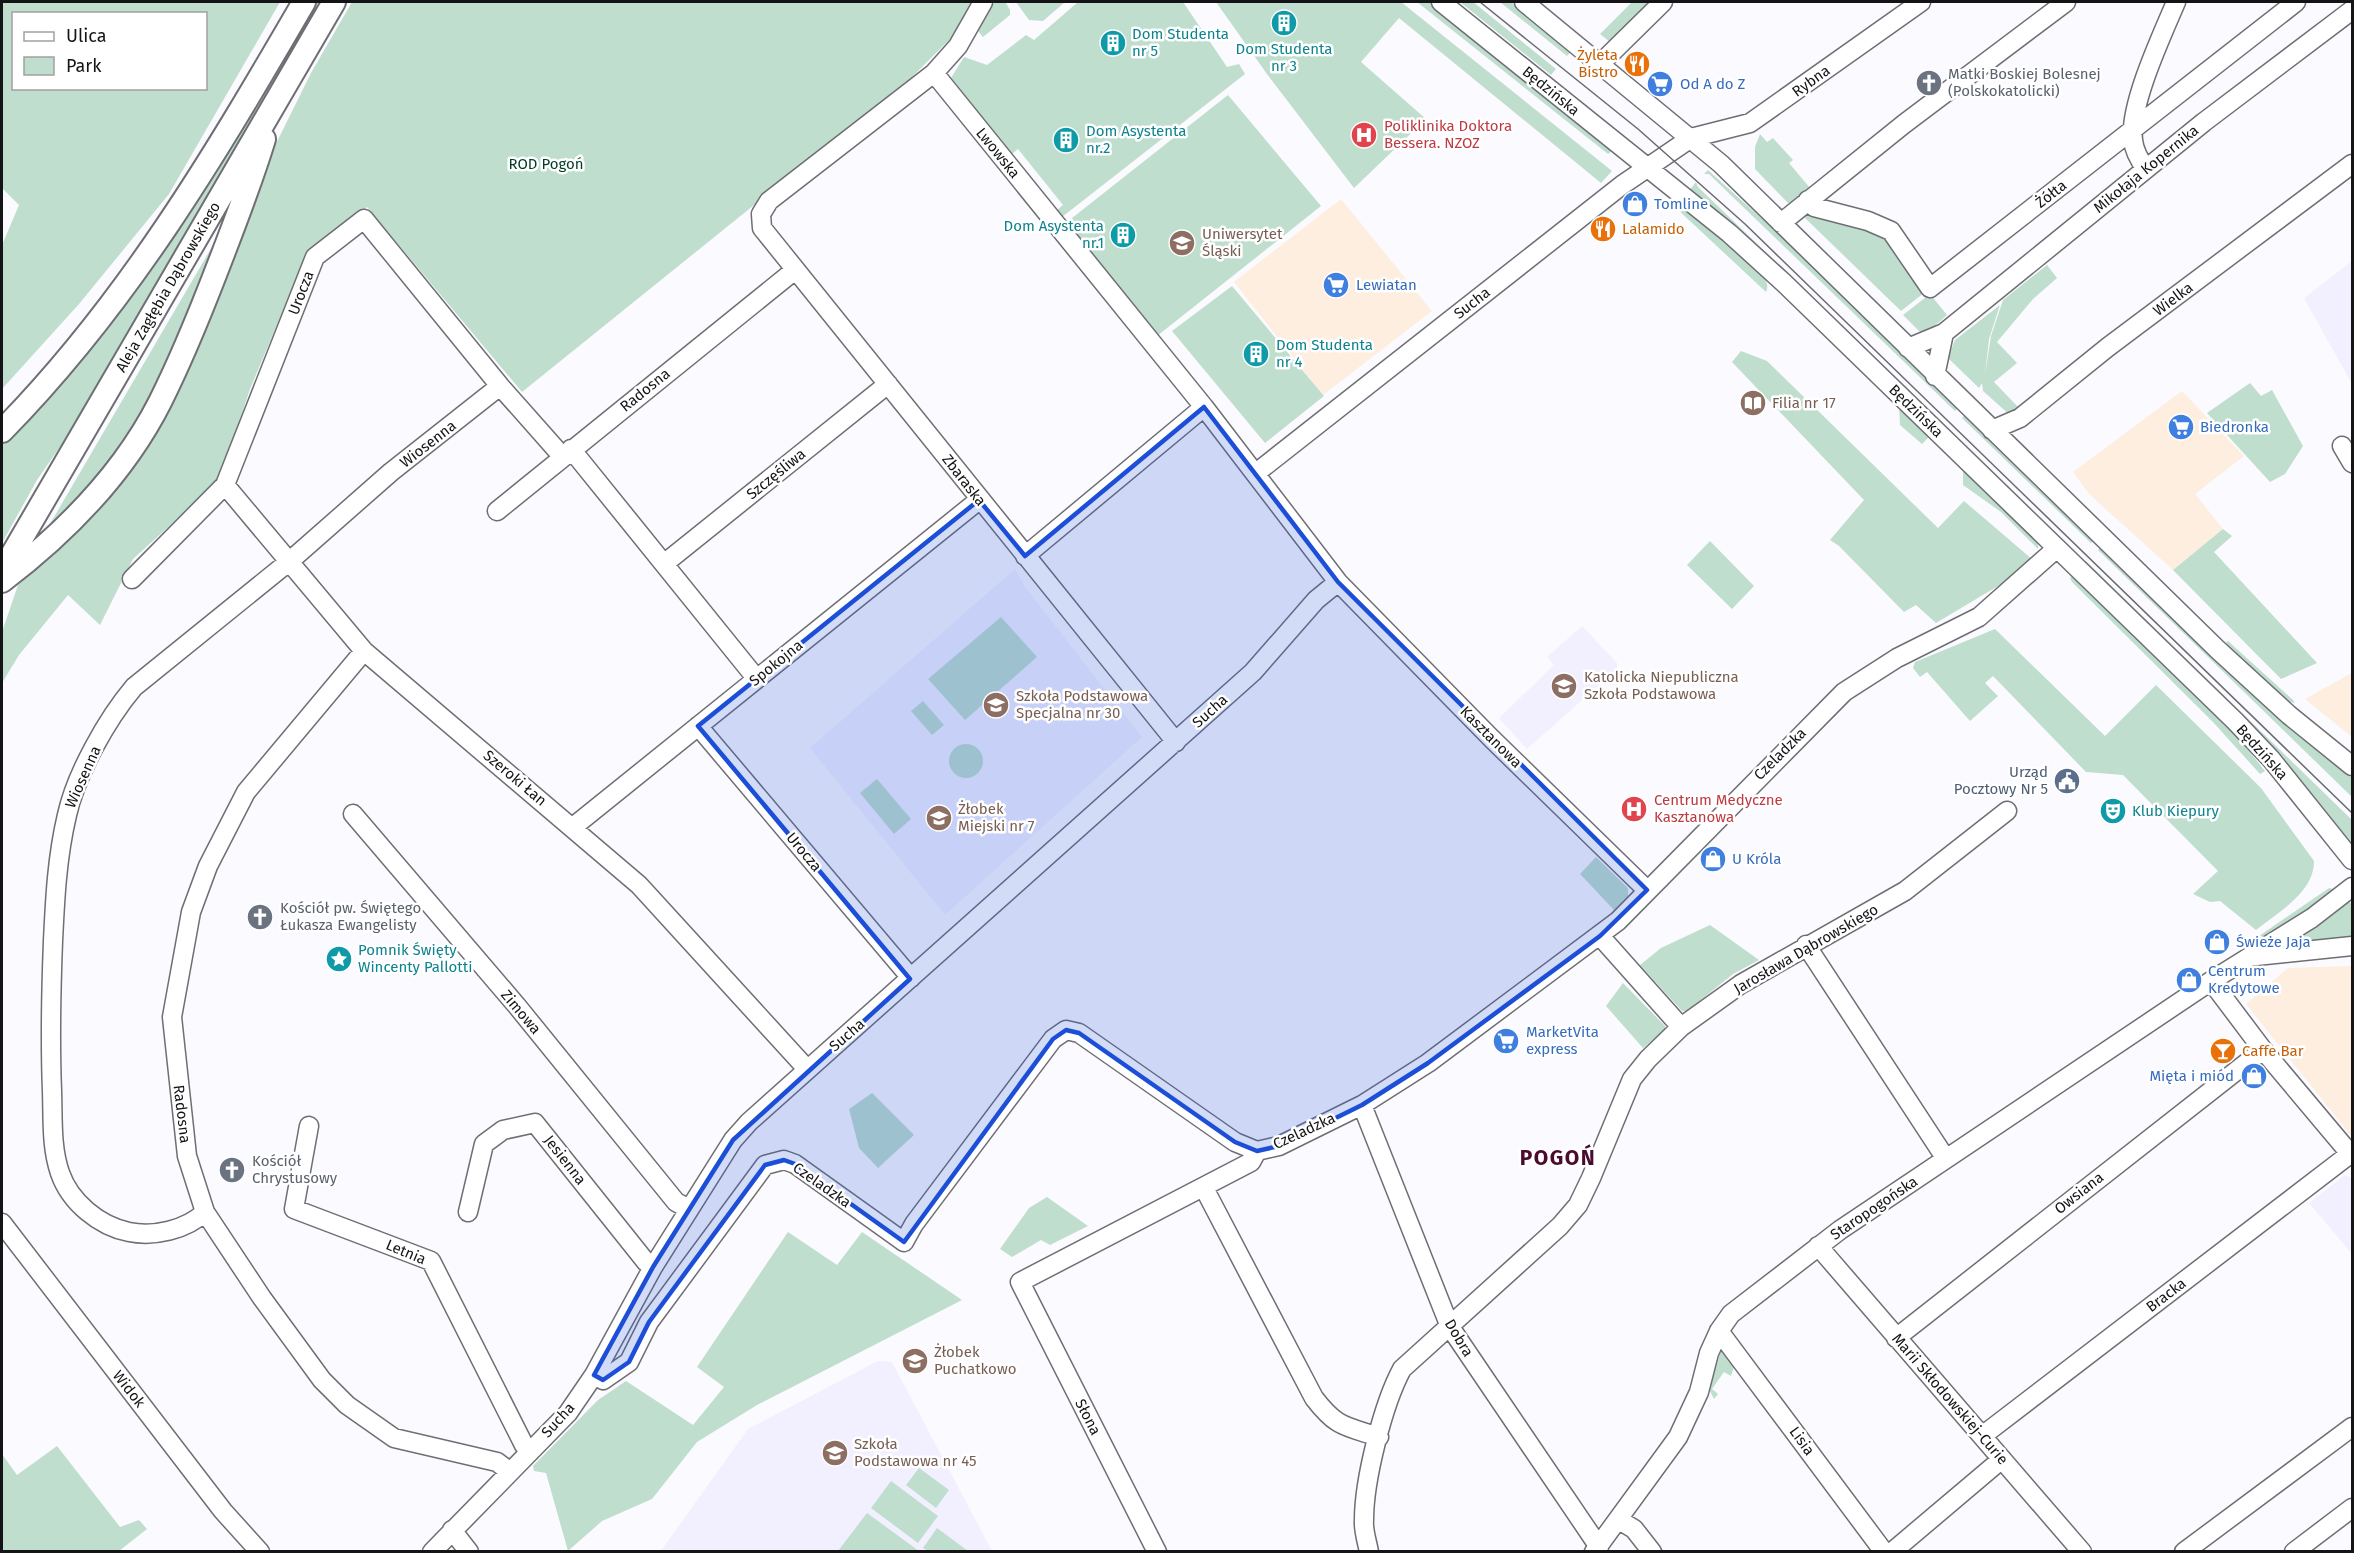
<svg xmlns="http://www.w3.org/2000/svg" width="2354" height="1553" font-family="'Fira Sans',sans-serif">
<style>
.commercial{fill:#fdeee0}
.built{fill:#f2f0ff}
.green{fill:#bfdece;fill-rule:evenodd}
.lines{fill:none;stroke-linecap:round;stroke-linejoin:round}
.minor-casing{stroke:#6f6e74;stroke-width:21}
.major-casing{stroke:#6f6e74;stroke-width:26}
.minor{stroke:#fff;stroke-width:18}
.major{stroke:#fff;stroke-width:22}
.tram{stroke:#6a6a6d;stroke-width:1.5}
.marked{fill:#1d4ed8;fill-opacity:0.2;stroke:#1d4ed8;stroke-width:4.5;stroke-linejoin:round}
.labels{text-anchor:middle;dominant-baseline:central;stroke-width:5;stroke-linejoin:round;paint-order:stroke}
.culture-label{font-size:15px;fill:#0d838f;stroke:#fff;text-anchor:start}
.food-label{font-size:15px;fill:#c56008;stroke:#fff;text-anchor:start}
.worship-label{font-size:15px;fill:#5b616d;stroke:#fff;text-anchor:start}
.street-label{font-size:15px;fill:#141416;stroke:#fff}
.shop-label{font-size:15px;fill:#366cbe;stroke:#fff;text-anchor:start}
.health-label{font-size:15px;fill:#be3a42;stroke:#fff;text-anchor:start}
.park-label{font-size:15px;fill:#003c27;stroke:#fff}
.education-label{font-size:15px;fill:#785e54;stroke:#fff;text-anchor:start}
.service-label{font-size:15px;fill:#4e5e75;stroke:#fff;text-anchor:end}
.district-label{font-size:21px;font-weight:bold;letter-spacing:1.5px;fill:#4b0b2e;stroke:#fff}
</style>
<rect width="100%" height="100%" fill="#fbfafe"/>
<path class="commercial" d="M1341,199L1432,311L1323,395L1234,282Z
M2182,391L2244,456L2195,494L2223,529L2173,570L2089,494L2073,472Z
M2352,673V737L2305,699Z
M2352,966V1137L2246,1004L2288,968Z"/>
<path class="built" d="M2352,261V384L2304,298Z
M1015,569L1025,587L1142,737L945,915L810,748Z
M1582,626L1617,663V669L1527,749L1499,718L1554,665L1547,657Z
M2345,1175L2352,1178V1254L2309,1203Z
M878,1361L892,1362L992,1551L660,1552L748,1429Z"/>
<path class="green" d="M2,2H280L169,194L79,304L2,389V245L19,205L2,188ZM14,14H206V88H14Z
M314,2H324L82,415L37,480L2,543V444C33,417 60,385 86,354C176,246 243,122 314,2Z
M352,2H973L953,36L908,81L522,392L367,207L305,258L250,389L219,481L133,559L100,625L68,595L19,655L2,683V632L18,585L94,515L159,422L262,172L311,73Z
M997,2L1006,3L1010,10V15L983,37L978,31L991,5Z
M1016,2H1065L1043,21L1029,20Z
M1078,2H1183L1227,67L1239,64L1245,74L1062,217L1057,210L1063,205L1018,149L1012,154L951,78L964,57L987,65L1026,35L1034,40Z
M1216,2H1401L1612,171L1601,183L1399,18L1361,62L1426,119L1354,188L1267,74Z
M1417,2H1430L1613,150L1608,154Z
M1460,2H1473L1556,69L1551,75Z
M1500,2H1511L1572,50L1567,56Z
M1632,2H1655L1610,42L1600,34Z
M1228,95L1321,206L1157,336L1067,222Z
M1760,134L1767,142L1773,138L1793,160L1789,163L1810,188L1790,205L1755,169V147Z
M1708,170L1784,239L1958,408L1955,411L1709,174H1704Z
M1696,182L1698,187L1943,423L1941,425L1689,191Z
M1678,203L1759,271C1764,277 1770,284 1766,292L1675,207Z
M1811,209L1877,228L1929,289L1901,311L1803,216Z
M216,240L189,321L131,438L92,485L47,529Z
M2047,265L2057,278L2033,299L1997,342L2017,363L1994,382L2021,410L2011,416L1983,391L1982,383L1979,388L1948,358L1955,340L2000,305L1989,339L1985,375L1991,336L2003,300Z
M1232,286L1324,396L1265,443L1172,331Z
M1930,294L1947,315L1930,330L1921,333L1903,315Z
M1741,351L1767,361L1938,528L1964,501L2033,560L2008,580L1936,623L1916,605L1904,612L1839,546L1830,540L1864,500L1732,362Z
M2250,383L2261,396L2272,390L2303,446L2285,474L2270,482L2207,413Z
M1899,405L1930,436L1922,444L1900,425Z
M1965,415L2094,540L2091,543L1962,418Z
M1963,467L2038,542V549L2001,512L1963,485Z
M2223,529L2232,536L2214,552L2317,663L2281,679L2173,570Z
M1710,541L1754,586L1732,609L1687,565Z
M2101,547L2250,691L2352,778V797L2098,550Z
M2086,561L2352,820V846L2084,563Z
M2073,575C2138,638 2209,699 2265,771L2260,774L2213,722L2072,582L2070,578Z
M1001,617L1037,657L965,720L928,679Z
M1995,629L2105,736L2156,685L2261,788L2314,861C2314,893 2278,912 2256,930L2220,901L2210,902L2193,894L2218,871L2123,775L2086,772L1993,676L1985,683L1998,696L1970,721L1927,672L1920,677L1913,668L1915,662Z
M2228,641L2293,700L2295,703L2286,701L2234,654L2226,642Z
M923,701L944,725L932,735L911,711Z
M949 761a17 17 0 1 1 34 0a17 17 0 1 1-34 0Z
M877,779L911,819L894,834L860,793Z
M1596,857L1628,888V896L1614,910L1580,874Z
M2329,888L2333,889C2321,903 2276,938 2259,936Z
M2348,900L2352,905V938L2276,947Z
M1710,925L1759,960L1733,974L1687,1011H1682L1640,965L1661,948Z
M1623,983L1665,1026V1030L1643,1048L1606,1006Z
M872,1093L914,1135L878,1168L859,1148L849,1109Z
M1047,1197L1088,1226L1050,1245L1041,1240L1012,1257L1000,1249L1029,1208Z
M788,1232L837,1265L862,1232L962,1300L757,1405L697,1442L652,1499L602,1521L568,1551L546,1473L534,1471L533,1466L598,1400L626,1381L693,1425L724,1387L697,1367Z
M1722,1348L1735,1364L1731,1376L1724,1372L1712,1389L1718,1394L1714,1399L1709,1389Z
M57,1446L120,1527L139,1520L147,1529L119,1551H2V1454L17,1475Z
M919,1468L949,1490L936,1508L906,1485Z
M891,1481L938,1516L918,1543L871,1508Z
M867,1513L919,1551H838Z
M937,1528L968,1551H928L923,1548Z"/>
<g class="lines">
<defs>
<path id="minor" d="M983,2L958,46L934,73L769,201L761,214L762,228L1176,742
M1441,2L1729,233L1784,283L2235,721L2271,759L2352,860
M1524,2L1721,164L2217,649L2289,715L2352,766
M1600,64L1663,2
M934,73L1204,407L1338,582L1492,739L1647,890
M2146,169C2140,161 2134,150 2133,140C2129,105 2162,35 2176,2
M1808,200L1814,207L1868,221L1891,231L1930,288L2296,2
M1781,223L1904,124L2066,2
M1908,348L1944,333L2204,122L2352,10
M1935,376L1944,333
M1992,430L2020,418L2108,347L2352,164
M2342,446L2352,463
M571,449L756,678
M1256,473L1622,185L1691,138L1750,123L1921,2
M225,485L364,651L639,885L807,1069
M497,511L795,270
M1025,556L1204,407
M665,563L888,384
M132,579L225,485L315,257L364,219L500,386L562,456
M364,651L246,792L208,866L191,912L172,1017L187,1156L205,1212L262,1298L322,1380L347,1405L394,1438L497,1462L509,1471
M698,726L911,978
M353,814L517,1006L676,1202L689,1209
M573,827L979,500
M1600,936L1681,1027
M1806,945L1946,1159
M2256,956L2352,946
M2211,981L2263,1050L2352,1156
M1362,1105L1450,1327L1599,1547
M309,1126L294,1209L431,1261L524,1445L530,1451
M1204,1188L1314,1398C1337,1428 1345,1426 1379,1437
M205,1212C186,1230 154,1237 129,1232C99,1226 70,1202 60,1173C51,1147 53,1119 52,1091C50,1041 51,992 53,941C55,899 57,857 67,815C76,774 107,719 134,687L291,560L391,472L500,386
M468,1212L484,1144L503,1130L535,1123L646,1262L653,1267
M2,1223L223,1511L260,1552
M1818,1246L2082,1552
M1719,1331L1884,1552
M1896,1338L2263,1050
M594,1375L603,1380L629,1362L649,1322L765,1165L784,1160L795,1164L904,1242L914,1224L1053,1039L1066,1030L1079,1033L1235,1142L1257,1151L1279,1146L1362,1105L1428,1063L1618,921L1844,692L1897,658L1979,617L2057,548
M1982,1436L2350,1154
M1619,1520L1634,1529L1652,1552
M452,1530L469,1552
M432,1552L568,1413L594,1375L653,1267L733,1140L749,1122L1253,672L1316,600L1338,582
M1157,1552L1020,1282L1251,1162L1257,1151
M1369,1552C1367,1541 1363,1530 1364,1520C1364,1480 1383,1404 1402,1369L1560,1226L1578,1205L1591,1178L1632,1079L1648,1059L1681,1027L1741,984L1905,891L2007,811
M1594,1552L1678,1437L1699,1392L1709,1353L1719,1331L1731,1314L1840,1230L2211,981L2312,918L2352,887
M1892,1552L2002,1459
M2184,1552L2352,1427
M2294,1552L2352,1508"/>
<path id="major" d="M2,431C128,303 215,155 304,2
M2,572L334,2
M2,581C65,533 124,473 160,402C181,360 199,316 216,272C233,228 250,185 264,139"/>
</defs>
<use href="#minor" class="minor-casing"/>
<use href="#major" class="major-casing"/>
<use href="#minor" class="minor"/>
<use href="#major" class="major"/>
<path class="tram" d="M1480,2L1638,129L1745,224L2352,813"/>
</g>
<path class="marked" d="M1204,407L1338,582L1647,890L1600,936L1428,1063L1362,1105L1279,1146L1257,1151L1235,1142L1079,1033L1066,1030L1053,1039L904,1242L795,1164L784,1160L765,1165L649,1322L629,1362L603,1380L594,1375L653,1267L733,1140L910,979L698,726L979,500L1025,556Z"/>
<defs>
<symbol id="building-disc" viewBox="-11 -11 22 22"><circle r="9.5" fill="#0f9aa8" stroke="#fff"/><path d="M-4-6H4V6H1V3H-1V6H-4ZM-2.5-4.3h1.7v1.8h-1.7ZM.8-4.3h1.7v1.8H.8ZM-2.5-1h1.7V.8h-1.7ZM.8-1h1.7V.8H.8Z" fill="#fff"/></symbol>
<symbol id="restaurant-disc" viewBox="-11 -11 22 22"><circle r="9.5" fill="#e8710a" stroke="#fff"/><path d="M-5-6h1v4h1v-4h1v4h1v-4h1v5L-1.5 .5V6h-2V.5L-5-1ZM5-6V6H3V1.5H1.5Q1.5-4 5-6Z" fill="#fff"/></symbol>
<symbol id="church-disc" viewBox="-11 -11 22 22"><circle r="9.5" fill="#6b7280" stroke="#fff"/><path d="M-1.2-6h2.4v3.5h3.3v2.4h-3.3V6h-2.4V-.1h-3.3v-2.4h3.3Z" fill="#fff"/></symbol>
<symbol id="supermarket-disc" viewBox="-11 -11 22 22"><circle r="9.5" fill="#3f7fe0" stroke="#fff"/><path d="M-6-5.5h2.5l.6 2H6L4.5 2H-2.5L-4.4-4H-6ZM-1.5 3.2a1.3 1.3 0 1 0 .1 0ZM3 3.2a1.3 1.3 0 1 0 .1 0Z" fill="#fff"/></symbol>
<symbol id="hospital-disc" viewBox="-11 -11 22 22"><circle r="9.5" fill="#e0444e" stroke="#fff"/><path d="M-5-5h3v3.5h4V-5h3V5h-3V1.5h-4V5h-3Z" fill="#fff"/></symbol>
<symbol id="shop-disc" viewBox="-11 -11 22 22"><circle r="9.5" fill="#3f7fe0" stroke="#fff"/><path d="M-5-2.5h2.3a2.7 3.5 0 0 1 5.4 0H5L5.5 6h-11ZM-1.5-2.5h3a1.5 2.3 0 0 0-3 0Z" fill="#fff"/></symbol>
<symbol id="university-disc" viewBox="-11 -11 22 22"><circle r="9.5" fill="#8d6e63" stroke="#fff"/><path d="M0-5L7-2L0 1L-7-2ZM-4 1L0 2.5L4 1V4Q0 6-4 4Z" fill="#fff"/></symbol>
<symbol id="library-disc" viewBox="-11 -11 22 22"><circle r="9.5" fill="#8d6e63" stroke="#fff"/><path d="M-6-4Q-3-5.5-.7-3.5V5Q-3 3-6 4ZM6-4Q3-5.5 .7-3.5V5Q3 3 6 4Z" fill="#fff"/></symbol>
<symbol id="school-disc" viewBox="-11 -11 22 22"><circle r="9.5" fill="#8d6e63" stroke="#fff"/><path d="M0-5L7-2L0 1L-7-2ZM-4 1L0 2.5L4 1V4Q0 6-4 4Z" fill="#fff"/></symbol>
<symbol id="civic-disc" viewBox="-11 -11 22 22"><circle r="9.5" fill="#5c6f8a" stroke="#fff"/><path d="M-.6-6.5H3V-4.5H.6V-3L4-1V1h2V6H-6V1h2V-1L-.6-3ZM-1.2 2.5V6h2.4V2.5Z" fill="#fff"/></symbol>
<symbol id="theatre-disc" viewBox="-11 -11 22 22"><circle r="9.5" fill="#0f9aa8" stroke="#fff"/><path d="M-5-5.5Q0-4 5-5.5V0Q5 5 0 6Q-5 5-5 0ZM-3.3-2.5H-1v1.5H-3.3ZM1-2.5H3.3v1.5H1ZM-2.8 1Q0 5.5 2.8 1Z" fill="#fff"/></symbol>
<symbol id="sight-disc" viewBox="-11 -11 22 22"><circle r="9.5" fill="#0f9aa8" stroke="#fff"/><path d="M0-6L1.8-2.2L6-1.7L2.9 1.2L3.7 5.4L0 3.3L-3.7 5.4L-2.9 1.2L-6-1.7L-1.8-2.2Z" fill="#fff"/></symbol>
<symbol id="bar-disc" viewBox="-11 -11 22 22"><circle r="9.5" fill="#e8710a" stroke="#fff"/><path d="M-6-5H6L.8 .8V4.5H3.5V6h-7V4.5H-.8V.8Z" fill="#fff"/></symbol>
</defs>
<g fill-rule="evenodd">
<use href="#building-disc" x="1269" y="8" width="30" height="30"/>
<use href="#building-disc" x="1098" y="28" width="30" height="30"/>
<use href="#restaurant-disc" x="1622" y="49" width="30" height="30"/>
<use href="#church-disc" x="1914" y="68" width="30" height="30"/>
<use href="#supermarket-disc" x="1645" y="69" width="30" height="30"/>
<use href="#hospital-disc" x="1349" y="120" width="30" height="30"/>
<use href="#building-disc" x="1051" y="125" width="30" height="30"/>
<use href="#shop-disc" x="1620" y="189" width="30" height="30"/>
<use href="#restaurant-disc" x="1588" y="214" width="30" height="30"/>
<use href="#building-disc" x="1108" y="220" width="30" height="30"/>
<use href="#university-disc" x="1167" y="228" width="30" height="30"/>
<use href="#supermarket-disc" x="1321" y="270" width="30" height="30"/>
<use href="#building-disc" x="1241" y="339" width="30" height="30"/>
<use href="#library-disc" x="1738" y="388" width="30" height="30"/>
<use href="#supermarket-disc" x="2166" y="412" width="30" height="30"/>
<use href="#school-disc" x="1549" y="671" width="30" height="30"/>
<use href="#school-disc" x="981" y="690" width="30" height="30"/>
<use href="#civic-disc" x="2052" y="766" width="30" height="30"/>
<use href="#hospital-disc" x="1619" y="794" width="30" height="30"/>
<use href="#theatre-disc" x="2098" y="796" width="30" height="30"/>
<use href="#school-disc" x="924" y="803" width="30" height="30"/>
<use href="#shop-disc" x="1698" y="844" width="30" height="30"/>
<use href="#church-disc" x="245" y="902" width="30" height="30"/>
<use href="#shop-disc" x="2202" y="927" width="30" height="30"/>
<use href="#sight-disc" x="324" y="944" width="30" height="30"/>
<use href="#shop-disc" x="2174" y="965" width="30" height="30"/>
<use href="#supermarket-disc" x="1491" y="1026" width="30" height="30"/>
<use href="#bar-disc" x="2208" y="1036" width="30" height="30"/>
<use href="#shop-disc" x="2239" y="1061" width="30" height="30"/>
<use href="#church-disc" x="217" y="1155" width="30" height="30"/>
<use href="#school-disc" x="900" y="1346" width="30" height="30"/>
<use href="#school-disc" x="820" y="1438" width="30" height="30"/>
</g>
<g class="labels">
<g class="culture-label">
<text x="1132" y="34">Dom Studenta<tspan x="1132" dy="17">nr 5</tspan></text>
<text x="1284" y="49" text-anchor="middle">Dom Studenta<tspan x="1284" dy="17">nr 3</tspan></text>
<text x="1086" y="131">Dom Asystenta<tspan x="1086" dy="17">nr.2</tspan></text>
<text x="1104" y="226" text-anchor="end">Dom Asystenta<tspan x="1104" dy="17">nr.1</tspan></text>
<text x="1276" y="345">Dom Studenta<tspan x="1276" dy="17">nr 4</tspan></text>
<text x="2132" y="811">Klub Kiepury</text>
<text x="358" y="950">Pomnik Święty<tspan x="358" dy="17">Wincenty Pallotti</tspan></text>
</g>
<g class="food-label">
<text x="1618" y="55" text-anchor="end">Żyleta<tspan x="1618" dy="17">Bistro</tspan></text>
<text x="1622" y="229">Lalamido</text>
<text x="2242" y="1051">Caffe Bar</text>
</g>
<g class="worship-label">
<text x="1948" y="74">Matki Boskiej Bolesnej<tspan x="1948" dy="17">(Polskokatolicki)</tspan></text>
<text x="280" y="908">Kościół pw. Świętego<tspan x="280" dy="17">Łukasza Ewangelisty</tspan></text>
<text x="252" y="1161">Kościół<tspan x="252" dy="17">Chrystusowy</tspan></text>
</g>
<g class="street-label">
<text transform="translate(1811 81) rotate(-36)">Rybna</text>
<text transform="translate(1551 91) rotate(39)">Będzińska</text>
<text transform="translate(998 153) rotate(51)">Lwowska</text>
<text transform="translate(2146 169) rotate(-39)">Mikołaja Kopernika</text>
<text transform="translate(2051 194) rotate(-38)">Żółta</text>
<text transform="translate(168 287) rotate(-60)">Aleja Zagłębia Dąbrowskiego</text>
<text transform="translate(301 293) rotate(-69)">Urocza</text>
<text transform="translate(2173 299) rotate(-37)">Wielka</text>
<text transform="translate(1472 303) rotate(-38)">Sucha</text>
<text transform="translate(645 390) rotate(-39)">Radosna</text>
<text transform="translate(1916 411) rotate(44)">Będzińska</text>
<text transform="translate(428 444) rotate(-38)">Wiosenna</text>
<text transform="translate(776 474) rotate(-39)">Szczęśliwa</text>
<text transform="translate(964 480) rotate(52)">Zbaraska</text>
<text transform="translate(776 663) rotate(-39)">Spokojna</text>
<text transform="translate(1210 711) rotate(-42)">Sucha</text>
<text transform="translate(1491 737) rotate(45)">Kasztanowa</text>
<text transform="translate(2262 752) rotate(48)">Będzińska</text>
<text transform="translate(1780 754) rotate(-45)">Czeladzka</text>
<text transform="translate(83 777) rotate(-66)">Wiosenna</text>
<text transform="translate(515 778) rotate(40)">Szeroki Łan</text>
<text transform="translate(804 852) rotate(50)">Urocza</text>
<text transform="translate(1806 949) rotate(-30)">Jarosława Dąbrowskiego</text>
<text transform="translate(521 1012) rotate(50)">Zimowa</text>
<text transform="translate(847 1035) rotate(-41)">Sucha</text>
<text transform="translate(182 1114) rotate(83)">Radosna</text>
<text transform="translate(1304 1131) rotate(-25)">Czeladzka</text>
<text transform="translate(565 1160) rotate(52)">Jesienna</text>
<text transform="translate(822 1185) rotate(35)">Czeladzka</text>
<text transform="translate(2079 1193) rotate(-38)">Owsiana</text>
<text transform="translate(1874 1208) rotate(-34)">Staropogońska</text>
<text transform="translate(406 1252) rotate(23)">Letnia</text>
<text transform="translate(2166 1295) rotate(-37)">Bracka</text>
<text transform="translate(1459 1338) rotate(59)">Dobra</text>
<text transform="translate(129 1389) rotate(52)">Widok</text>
<text transform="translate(1950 1399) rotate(49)">Marii Skłodowskiej-Curie</text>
<text transform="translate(1088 1417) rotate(63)">Słona</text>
<text transform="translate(558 1420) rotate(-48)">Sucha</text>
<text transform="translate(1802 1441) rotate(54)">Lisia</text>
</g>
<g class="shop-label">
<text x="1680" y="84">Od A do Z</text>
<text x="1654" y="204">Tomline</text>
<text x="1356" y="285">Lewiatan</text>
<text x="2200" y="427">Biedronka</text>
<text x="1732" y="859">U Króla</text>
<text x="2236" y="942">Świeże Jaja</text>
<text x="2208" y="971">Centrum<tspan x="2208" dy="17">Kredytowe</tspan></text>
<text x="1526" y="1032">MarketVita<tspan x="1526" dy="17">express</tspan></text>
<text x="2234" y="1076" text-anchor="end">Mięta i miód</text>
</g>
<g class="health-label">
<text x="1384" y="126">Poliklinika Doktora<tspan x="1384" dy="17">Bessera. NZOZ</tspan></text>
<text x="1654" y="800">Centrum Medyczne<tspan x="1654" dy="17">Kasztanowa</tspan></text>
</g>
<g class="park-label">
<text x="546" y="164">ROD Pogoń</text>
</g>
<g class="education-label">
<text x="1202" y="234">Uniwersytet<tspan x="1202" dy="17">Śląski</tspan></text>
<text x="1772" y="403">Filia nr 17</text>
<text x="1584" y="677">Katolicka Niepubliczna<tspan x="1584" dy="17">Szkoła Podstawowa</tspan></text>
<text x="1016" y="696">Szkoła Podstawowa<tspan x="1016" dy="17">Specjalna nr 30</tspan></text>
<text x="958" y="809">Żłobek<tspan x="958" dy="17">Miejski nr 7</tspan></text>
<text x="934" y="1352">Żłobek<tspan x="934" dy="17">Puchatkowo</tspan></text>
<text x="854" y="1444">Szkoła<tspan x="854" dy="17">Podstawowa nr 45</tspan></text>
</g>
<g class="service-label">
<text x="2048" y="772">Urząd<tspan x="2048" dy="17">Pocztowy Nr 5</tspan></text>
</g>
<g class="district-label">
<text x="1558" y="1158">POGOŃ</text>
</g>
</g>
<rect width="2354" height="1553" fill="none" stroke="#141416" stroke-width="6"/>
<rect x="12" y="12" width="195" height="78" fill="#ffffff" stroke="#a1a1a2" stroke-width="1.5"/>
<rect x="24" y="32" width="30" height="9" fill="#ffffff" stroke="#a1a1a2" stroke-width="1.5"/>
<text x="66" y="42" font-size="18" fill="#141416">Ulica</text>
<rect x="24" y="57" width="30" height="18" fill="#bfdece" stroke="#a1a1a2" stroke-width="1.5"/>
<text x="66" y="72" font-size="18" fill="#141416">Park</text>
</svg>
